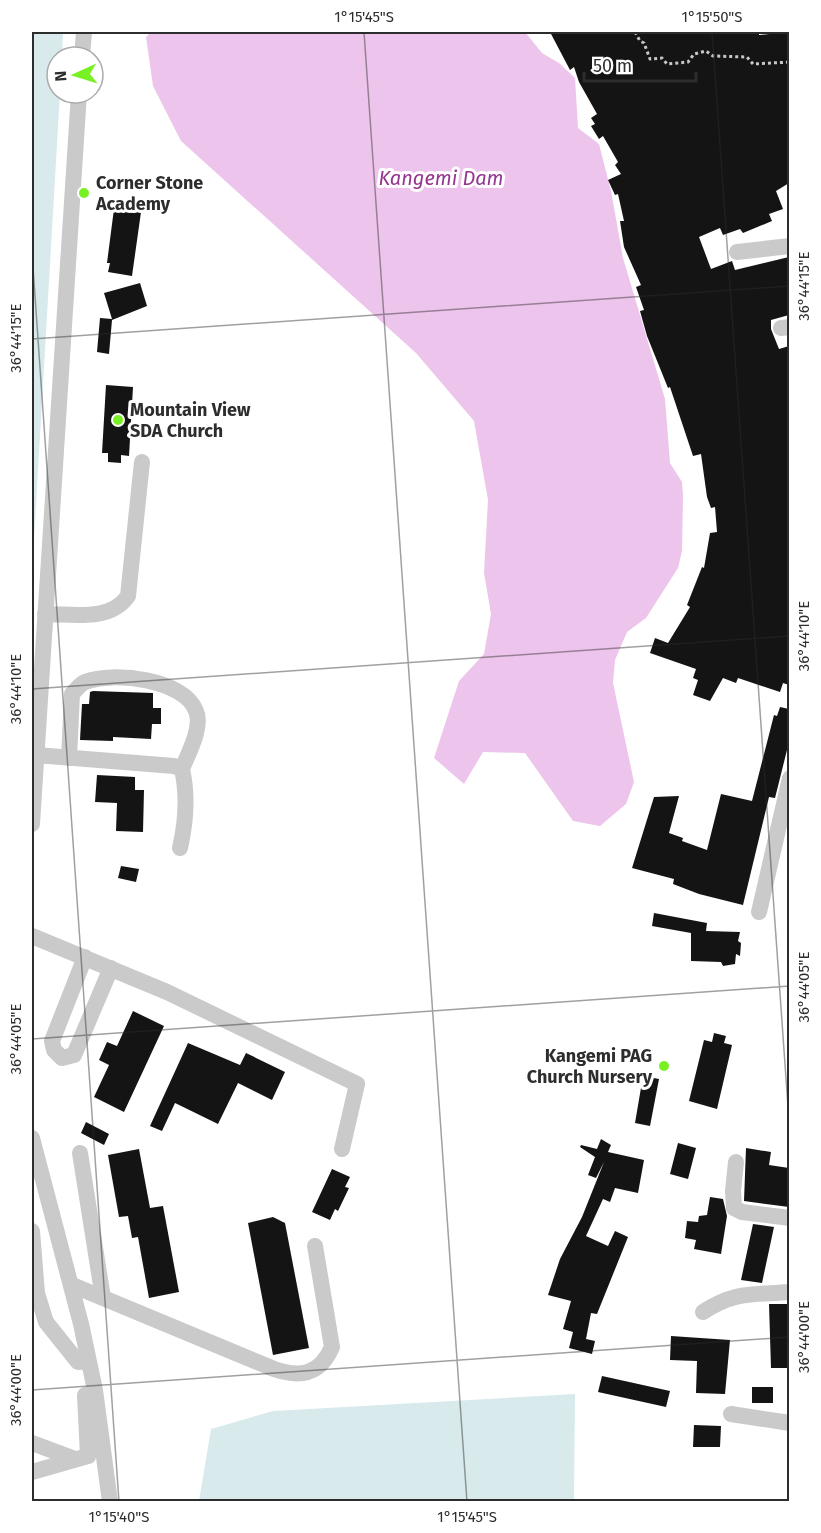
<svg xmlns="http://www.w3.org/2000/svg" width="821" height="1533" font-family="'Fira Sans',sans-serif">
<style>
.green{fill:#d9eaec}
.water{fill:#edc4eb}
.building{fill:#141414}
.lines{fill:none;stroke-linecap:round;stroke-linejoin:round}
.path{stroke:#c7c7c7;stroke-width:3;stroke-dasharray:3 3;stroke-linecap:butt}
.minor{stroke:#cacaca;stroke-width:16}
.ticks{fill:none;stroke:#2d2d2d;stroke-width:1.5;stroke-opacity:0.45}
.poi-dot{fill:#77f122;stroke:#fff;stroke-width:2}
.labels{text-anchor:middle;dominant-baseline:central;stroke-width:6;stroke-linejoin:round;paint-order:stroke}
.poi-label{font-size:18px;font-weight:bold;fill:#2d2d2d;stroke:#fff;text-anchor:start}
.water-label{font-size:20px;font-style:italic;fill:#94368f;stroke:#fff}
.neatline{fill:none;stroke:#2d2d2d;stroke-width:2}
.ticks-label{font-size:15px;text-anchor:middle;fill:#2d2d2d}
</style>
<rect width="100%" height="100%" fill="#fff"/>
<path class="green" d="M32,32H63L62,57H57V93H60L32,573Z
M575,1394L574,1501H199L211,1429L273,1411Z"/>
<path class="water" d="M151,32H525L542,53L559,63L575,78L578,128L599,144L611,191L623,258L665,399L670,463L682,482L683,496L682,551L678,568L646,618L627,632L615,660L613,683L634,782L626,804L600,826L573,821L525,753L483,752L464,784L434,758L459,681L484,654L491,614L484,573L488,500L474,421L416,353L181,141L153,86L146,37Z"/>
<path class="building" d="M550,32H759V35L789,32V183L776,191L783,209L769,214L772,221L743,233L740,229L723,235L720,228L699,237L711,269L732,261L735,270L789,257V315L771,320V329L779,349L789,346V685L783,683L780,692L738,678L736,683L723,678L710,701L693,695L698,680L693,678L696,669L650,653L655,638L668,643L690,607L687,605L702,567L704,568L710,533L717,532L715,507L711,508L707,497L701,454L693,456L670,387L668,388L647,336L640,311L644,310L636,287L641,285L624,247L620,221H624L618,194L615,195L608,180L621,174L615,165L618,162L603,136L599,139L591,126L595,124L591,118L597,114L579,82L574,67L570,70Z
M115,201L142,205L132,276L108,272L110,263H107Z
M140,283L147,306L112,320L109,354L97,352L100,318L112,319L104,293Z
M106,385L133,387L129,456L121,455V463L108,462V453H102Z
M93,691L153,693V708H161V724H152L151,739L113,737V741L80,740L82,704H89L90,692Z
M780,707L789,709V742L775,798L769,797L743,905L699,894L673,884L674,879L632,868L654,797L679,796L669,833L683,838L682,841L707,850L721,794L752,801L774,715L777,716Z
M97,775L135,777V790H144L143,832L116,831L117,803L95,802Z
M121,866L139,869L136,882L118,878Z
M654,913L707,923L706,931L740,932L738,941L741,943L740,956L736,954L735,964L723,966L721,962L691,961V933L652,926Z
M133,1011L164,1026L124,1112L94,1097L109,1065L99,1060L107,1042L117,1046Z
M714,1033L726,1036L724,1043L732,1045L717,1109L689,1101L704,1040L712,1042Z
M188,1043L240,1065L246,1053L285,1072L272,1100L238,1083L218,1124L175,1103L162,1131L150,1126Z
M643,1076L659,1079L650,1126L635,1123Z
M86,1122L109,1134L104,1145L81,1133Z
M601,1139L611,1145L608,1152L644,1160L638,1193L615,1188L610,1202L603,1199L586,1236L608,1246L615,1231L628,1237L597,1314L591,1313L586,1339L595,1341L592,1354L569,1348L573,1332L563,1329L571,1301L548,1295L560,1259L582,1217L604,1162L596,1178L588,1175L595,1157L580,1147L581,1145L597,1149Z
M678,1143L696,1148L688,1179L670,1174Z
M746,1148L771,1152L769,1165L789,1168V1207L744,1201Z
M139,1149L150,1208L163,1206L179,1292L149,1298L138,1237L132,1238L128,1216L119,1217L108,1155Z
M332,1169L350,1177L345,1187L349,1188L338,1211L335,1209L330,1220L312,1212Z
M710,1197L723,1199L727,1216L721,1254L694,1249L696,1240L685,1238L687,1221L698,1222L699,1216L707,1215Z
M273,1217L285,1223L309,1348L273,1355L248,1223Z
M753,1224L774,1227L762,1283L741,1280Z
M769,1304H789V1368H771Z
M671,1336L730,1340L725,1394L696,1393L697,1361L670,1360Z
M602,1376L670,1391L666,1407L598,1392Z
M752,1387H773V1403H752Z
M694,1425L721,1426L720,1447H693Z"/>
<g class="lines">
<path class="path" d="M635,32L640,41L644,43L650,59L662,58L667,64L688,62L694,54L706,51L713,56L747,57L753,64L790,62"/>
<path class="minor" d="M82,57L84,32
M737,252L790,246
M781,328L790,327
M45,614C73,614 110,622 128,596L142,462
M36,755L174,766L182,769C188,796 186,822 180,848
M69,758L72,694C76,690 80,684 85,682C113,671 184,679 196,711C203,727 188,754 182,769
M32,824L79,93
M759,912L790,778
M32,936L167,992L357,1084L342,1149
M85,957L52,1041L54,1050L62,1058L74,1055L111,968
M32,1138L81,1324L95,1390L110,1502
M80,1153L103,1298
M736,1162L733,1191L734,1208L742,1212L790,1218
M32,1231L37,1293L46,1322L78,1362L87,1361
M72,1285L274,1369C300,1378 320,1375 332,1347L315,1246
M703,1312C735,1291 753,1295 790,1292
M731,1414L790,1423
M32,1443L75,1459
M32,1472L88,1456L85,1395"/>
</g>
<path class="ticks" d="M364,32L467,1502M712,32L790,1135M32,253L119,1502M32,339L790,286M32,689L790,636M32,1039L790,986M32,1390L790,1337"/>
<g class="poi-dot">
<circle cx="84" cy="193" r="6"/>
<circle cx="118" cy="420" r="6"/>
<circle cx="664" cy="1066" r="6"/>
</g>
<g class="labels">
<g class="poi-label">
<text x="96" y="183">Corner Stone<tspan x="96" dy="21">Academy</tspan></text>
<text x="130" y="410">Mountain View<tspan x="130" dy="21">SDA Church</tspan></text>
<text x="652" y="1056" text-anchor="end">Kangemi PAG<tspan x="652" dy="21">Church Nursery</tspan></text>
</g>
<g class="water-label">
<text x="441" y="178">Kangemi Dam</text>
</g>
</g>
<rect width="821" height="1533" fill="none" stroke="#ffffff" stroke-width="66"/>
<g transform="translate(75 75) rotate(266)"><circle r="28" fill="#ffffff" stroke="#ababab" stroke-width="1.5"/>
<path d="M0-4.5L10 22L0 15L-10 22Z" fill="#77f122"/>
<text y="-9" font-size="16" font-weight="bold" text-anchor="middle" fill="#2d2d2d">N</text>
</g>
<path d="M584 72v9h112v-9" fill="none" stroke="#2d2d2d" stroke-width="3"/>
<text x="593" y="72" font-size="18" fill="#2d2d2d" stroke="#ffffff" stroke-width="4.5" paint-order="stroke">50 m</text>
<rect x="33" y="33" width="755" height="1467" class="neatline"/>
<g class="ticks-label">
<text x="364" y="22">1°15'45"S</text>
<text x="712" y="22">1°15'50"S</text>
<text transform="translate(804 286) rotate(-90)" y="5">36°44'15"E</text>
<text transform="translate(16 338) rotate(-90)" y="5">36°44'15"E</text>
<text transform="translate(804 636) rotate(-90)" y="5">36°44'10"E</text>
<text transform="translate(16 689) rotate(-90)" y="5">36°44'10"E</text>
<text transform="translate(804 987) rotate(-90)" y="5">36°44'05"E</text>
<text transform="translate(16 1039) rotate(-90)" y="5">36°44'05"E</text>
<text transform="translate(804 1337) rotate(-90)" y="5">36°44'00"E</text>
<text transform="translate(16 1390) rotate(-90)" y="5">36°44'00"E</text>
<text x="119" y="1522">1°15'40"S</text>
<text x="467" y="1522">1°15'45"S</text>
</g>
</svg>
